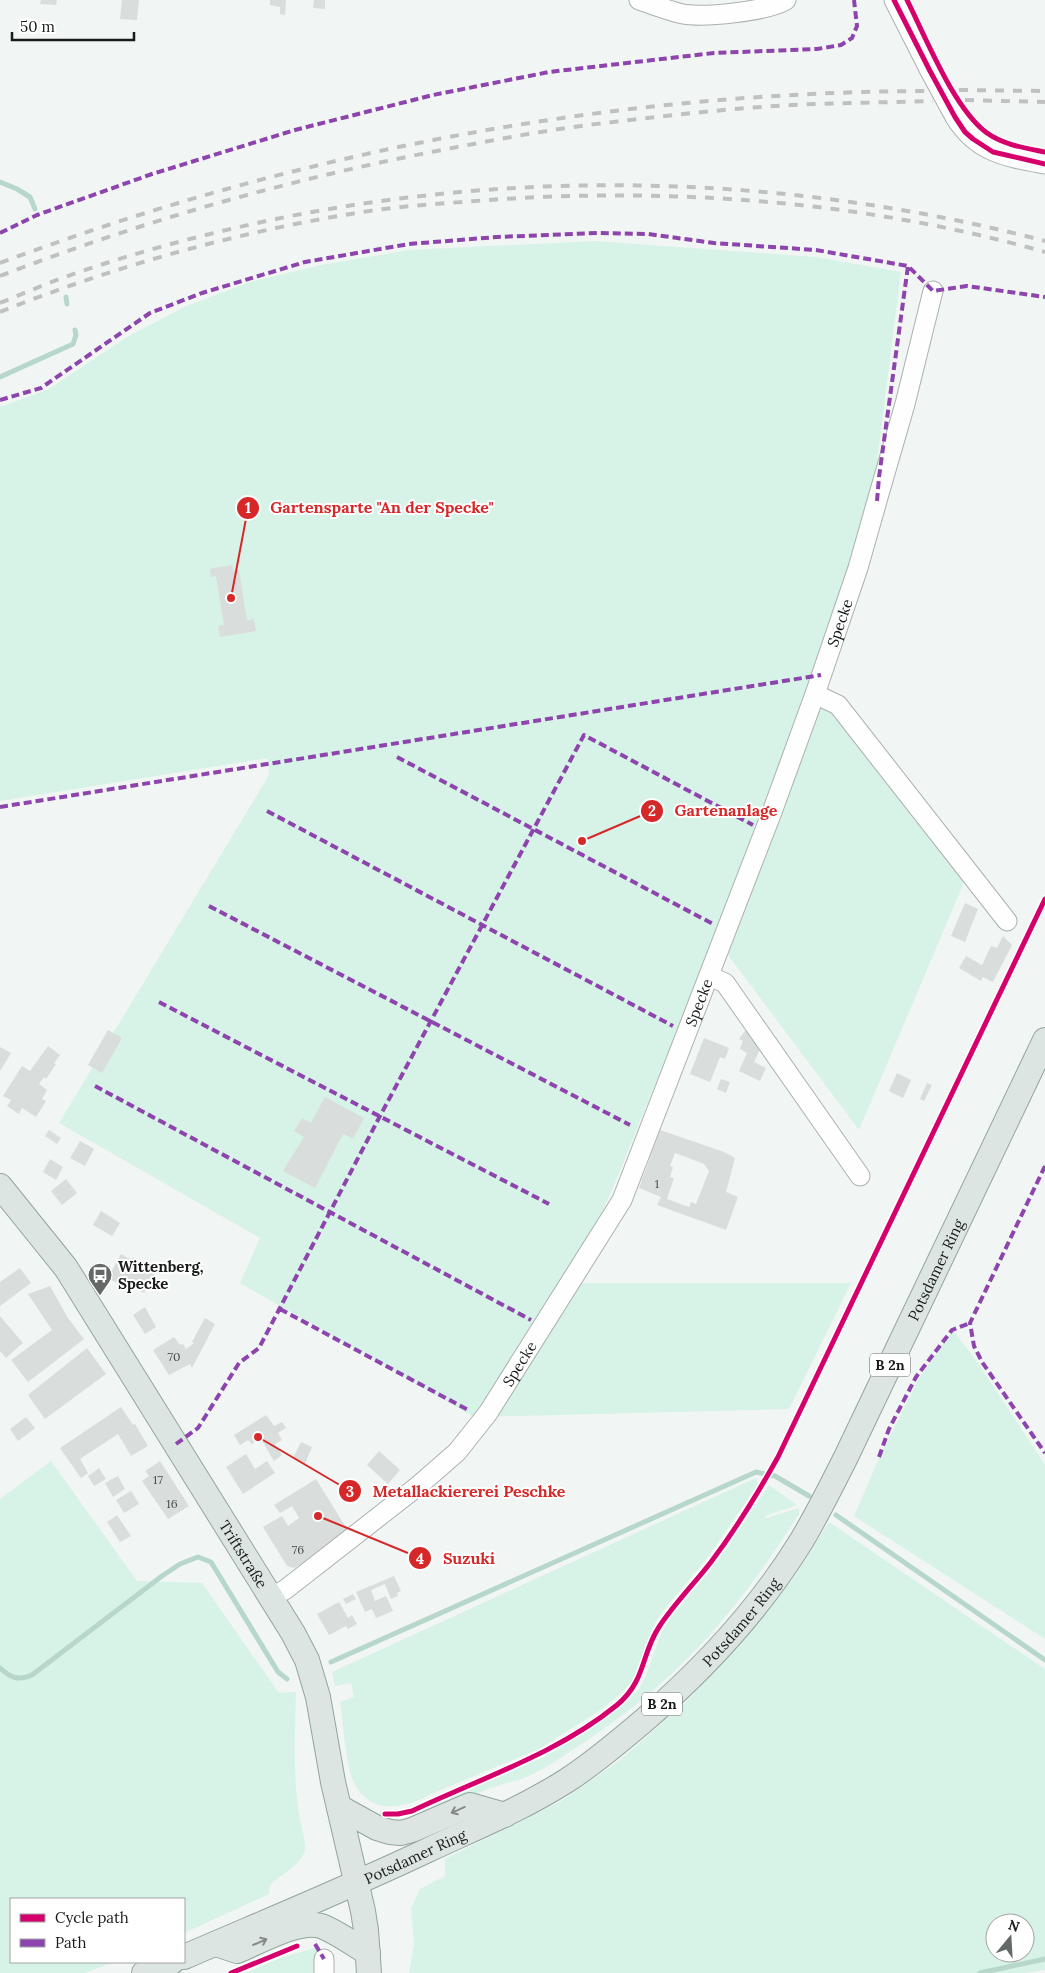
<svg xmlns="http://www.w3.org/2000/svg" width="1045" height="1973" font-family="Lora,serif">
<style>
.green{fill:#d7f2e7;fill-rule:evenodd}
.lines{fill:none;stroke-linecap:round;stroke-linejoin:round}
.stream{stroke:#b7d7cb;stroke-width:5}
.building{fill:#d9dddc;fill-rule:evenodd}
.minor-casing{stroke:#acb0ae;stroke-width:21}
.major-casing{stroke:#93a49e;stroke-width:26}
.minor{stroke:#fdfefd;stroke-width:19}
.major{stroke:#dce5e2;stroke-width:24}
.rail{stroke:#c0c0c0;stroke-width:4;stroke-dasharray:9 9;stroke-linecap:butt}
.minor-bridge-casing{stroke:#acb0ae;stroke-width:21;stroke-linecap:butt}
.minor-bridge{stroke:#fdfefd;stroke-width:19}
.quiet{stroke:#8e44ad;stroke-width:4;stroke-dasharray:8 4;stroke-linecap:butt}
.cycleway-casing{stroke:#fff;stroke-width:8}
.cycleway{stroke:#d6006c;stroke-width:5}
.oneway{stroke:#848a88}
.labels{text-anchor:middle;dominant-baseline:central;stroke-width:4;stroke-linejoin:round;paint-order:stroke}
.number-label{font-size:12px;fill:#484c4a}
.shield{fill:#fff;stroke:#5d5f5f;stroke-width:1}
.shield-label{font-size:14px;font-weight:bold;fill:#181b1a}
.street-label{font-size:15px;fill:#181b1a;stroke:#fff}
.poi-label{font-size:15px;font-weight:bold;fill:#181b1a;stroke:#fff;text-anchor:start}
.leader{fill:none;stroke:#d62828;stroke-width:2}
.callout-dot{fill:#d62828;stroke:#fff;stroke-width:2}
.mark-label{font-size:15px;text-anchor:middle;font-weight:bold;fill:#fff}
.callout-label{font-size:16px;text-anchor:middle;font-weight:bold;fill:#d62828;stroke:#fff;stroke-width:4;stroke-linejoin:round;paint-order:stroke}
</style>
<rect width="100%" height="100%" fill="#f1f6f4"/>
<path class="green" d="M595,241L816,257L901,272L874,485L812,689L965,880L859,1130L725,951L707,957L612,1190L570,1283H851L789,1409L474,1417L240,1283L260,1238L59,1123L269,775L268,758L0,801V407L49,389L127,337L184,307L250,282L321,265L409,250Z
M953,1330L980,1366L1045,1465V1639L854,1516L880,1456L918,1380Z
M51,1461L137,1581L202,1583L279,1693L296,1692C295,1731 293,1769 298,1808C299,1820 308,1844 304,1853C298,1867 280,1875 270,1885L269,1894L184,1933V1899H11V1962H114L85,1973H0V1499Z
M756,1478L758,1484L708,1557L663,1611L653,1626L637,1671L631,1683L618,1696L602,1709L539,1749L431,1794C401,1811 364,1815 351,1775C345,1754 343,1724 340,1702L354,1697L351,1683L335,1686L332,1672Z
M769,1485L797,1505L765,1516L766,1518L799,1508V1514C739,1608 681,1678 586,1741C569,1752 553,1764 535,1773C518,1782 498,1784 481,1792C462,1801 443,1811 422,1818L421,1809L544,1757L608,1717L625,1703L639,1689L646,1675L662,1631L671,1617L716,1563Z
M829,1522L1045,1669V1970L1024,1973H409L414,1945L411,1908L420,1889L445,1876V1859L561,1801L619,1761L688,1700L757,1624L795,1576ZM995,1923H1025V1953H995Z
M315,1948L320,1958L321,1973H246L277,1959Z"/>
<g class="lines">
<path class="stream" d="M0,182L17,189L30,197L35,209
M66,297L67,304
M0,377L73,344L76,335L75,330
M836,1515L1045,1660
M331,1662L756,1472L775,1476L809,1496
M0,1668C11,1678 18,1681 32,1675L162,1576L180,1564L198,1557L211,1562L278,1672L287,1679
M980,1973L1045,1959"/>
</g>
<path class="building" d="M41,0H57L56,5L40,4Z
M122,0H139L137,20L120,19Z
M270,0H286L285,15L280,14V7L270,5Z
M314,0H325V9L313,8Z
M232,565L233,571L239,570L247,621L254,619L256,631L220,637L218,626L224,625L216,576L211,577L210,569Z
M965,903L978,909L965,942L951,936Z
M1003,936L1012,945L993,982L983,977L981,981L959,968L966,956L982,965L991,946L997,948Z
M747,1028L761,1047L754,1062L766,1068L760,1081L739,1071L747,1053L740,1049L743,1041L739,1039Z
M108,1030L122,1038L102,1073L88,1065Z
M704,1038L729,1048L725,1059L720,1057L710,1082L690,1074Z
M48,1046L60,1055L54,1063L56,1064L46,1079L44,1077L39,1084L47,1090L42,1099L46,1101L36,1117L22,1108L19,1114L7,1106L11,1100L3,1096L22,1066L30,1071Z
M0,1047L11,1053L0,1071Z
M897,1073L911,1080L903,1098L889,1091Z
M721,1079L730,1082L726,1093L717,1089Z
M927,1083L932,1085L924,1101L920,1099Z
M325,1097L364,1118L353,1139L343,1134L315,1188L283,1171L304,1137L294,1131L302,1118L311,1123Z
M49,1130L61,1138L57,1144L45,1136Z
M660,1130L724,1152L735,1158L726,1192L738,1197L726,1230L657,1205L661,1197L639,1188ZM675,1153L704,1164L709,1171L696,1204L691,1202L689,1207L667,1199L674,1178L670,1177L673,1167L670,1166Z
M80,1141L94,1149L85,1166L70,1158Z
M50,1159L63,1167L56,1180L43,1172Z
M66,1179L77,1193L62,1205L51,1191Z
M101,1211L120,1223L112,1236L93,1225Z
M121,1254L130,1259L133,1258L138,1260L139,1264L143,1263L156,1270L144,1293L128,1285L126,1288L108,1278Z
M20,1268L31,1283L0,1306V1282Z
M50,1286L68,1318L84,1339L28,1382L11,1360L52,1330L28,1294Z
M145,1307L156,1327L145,1334L133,1315Z
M0,1316L23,1343L6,1358L0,1351Z
M205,1318L215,1324L192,1368L190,1364L169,1375L153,1350L174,1337L180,1345L183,1344L186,1349L194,1343L192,1342Z
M87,1348L106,1374L45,1419L28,1395Z
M121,1407L133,1425L135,1424L148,1446L131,1456L118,1434L80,1459L88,1473L81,1478L60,1448Z
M266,1415L274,1426L282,1422L286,1428L278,1433L282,1440L275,1444L282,1455L274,1461L261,1439L252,1444L248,1440L240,1445L234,1435Z
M26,1417L35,1428L18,1441L10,1429Z
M301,1442L312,1447L305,1464L293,1458Z
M379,1451L400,1470L388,1484L367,1465Z
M246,1454L255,1469L267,1461L275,1473L243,1494L226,1467Z
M160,1461L189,1506L168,1519L142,1481L149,1476L145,1471Z
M99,1468L106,1479L94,1486L88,1476Z
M118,1476L125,1489L113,1497L105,1483Z
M316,1479L347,1529L321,1552L294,1568L287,1566L263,1527L282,1516L288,1526L299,1518L292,1506L280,1513L274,1505Z
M131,1491L139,1504L124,1513L116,1500Z
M117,1515L131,1536L120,1542L107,1522Z
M394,1576L401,1591L397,1593L398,1596L391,1599L385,1584L371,1590L375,1601L386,1596L393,1611L376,1618L372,1609L365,1612L356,1592Z
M353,1594L356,1599L346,1604L343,1599Z
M339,1602L348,1618L352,1615L357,1624L348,1629L346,1626L329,1635L317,1614Z"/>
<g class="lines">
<defs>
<g id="minor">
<path d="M639,0C654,5 669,11 683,14C704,18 769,11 786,0"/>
<path d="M894,0L930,71"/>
<path d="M955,117C977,153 1007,157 1045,164"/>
<path d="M815,694L838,705L1007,921"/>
<path d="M709,976L725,983L860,1176"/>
<path id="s1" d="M271,1598L286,1589L418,1486L457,1452L488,1413L622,1200L772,812L815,694L858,568L877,501L905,404L933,291"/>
<path d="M324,1959V1973"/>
</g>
<g id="major">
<path id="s2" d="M0,1186L66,1268L293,1633L307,1660L318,1697L333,1782L363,1911L366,1930L369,1973"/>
<path d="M339,1807L377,1828L390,1832L401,1833L412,1830L470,1805L505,1815"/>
<path d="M216,1944L237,1951C258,1943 298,1919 321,1926C337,1932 353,1944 368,1953"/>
<path id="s3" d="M184,1957C265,1922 348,1888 428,1850C475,1828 522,1809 566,1781C593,1764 617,1743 641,1723C703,1670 759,1610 802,1540C818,1513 832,1485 846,1457L1045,1040"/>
<path d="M144,1973L172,1962"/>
</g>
</defs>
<use href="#minor" class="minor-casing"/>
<use href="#major" class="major-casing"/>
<use href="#minor" class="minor"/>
<use href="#major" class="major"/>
<path class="rail" d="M959,90L1045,91
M965,100L1045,102
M0,263C296,152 610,92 927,91
M0,276C145,220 294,178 447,149C494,140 541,131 588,125C663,116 738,107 813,104C853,103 893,102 933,101
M0,303C22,294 43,285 65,277C132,253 201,235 271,220C526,167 793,175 1045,241
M0,312C120,264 248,229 376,210C413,205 451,203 488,200C675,187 864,201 1045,252"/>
<defs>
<path id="minor-bridge" d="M930,71L955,117"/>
</defs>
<use href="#minor-bridge" class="minor-bridge-casing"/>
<use href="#minor-bridge" class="minor-bridge"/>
<path class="quiet" d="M0,233L37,215L152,174L295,130L433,95L549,72L714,53L817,49L841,45L852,38L857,26L854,0
M0,400L41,388L150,313L202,293L305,262L409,244L497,237L597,233L648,234L714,243L816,250L908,266L933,291L967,286L1045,297
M877,501L879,477L908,266
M397,757L713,924
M0,807L821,675
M267,811L673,1026
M209,906L630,1125
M159,1002L549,1204
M95,1086L531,1320
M1045,1166L970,1323L974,1346L982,1362L1045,1453
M280,1309L470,1411
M176,1444L198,1428L239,1363L259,1348L380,1116L584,735L753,825
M879,1457L889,1429L916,1377L952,1330L970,1323
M315,1944L324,1959"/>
<defs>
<path id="cycleway" d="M894,0L930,71L955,117L965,132L973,139L993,152L1045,164
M907,0C926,38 954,109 987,133C1004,145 1025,148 1045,152
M385,1814H398L412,1811C481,1778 557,1754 617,1705C646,1681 641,1654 659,1627C674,1604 694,1584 711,1562C736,1529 758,1493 778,1457L1045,899
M231,1973L297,1946"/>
</defs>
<use href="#cycleway" class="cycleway-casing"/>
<use href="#cycleway" class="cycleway"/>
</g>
<defs><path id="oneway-shaft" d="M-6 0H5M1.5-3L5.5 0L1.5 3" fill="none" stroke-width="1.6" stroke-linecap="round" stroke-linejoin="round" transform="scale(1.25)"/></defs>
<g class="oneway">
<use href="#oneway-shaft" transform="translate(458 1810) rotate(156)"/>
<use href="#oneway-shaft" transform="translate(260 1942) rotate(-23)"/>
</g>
<defs>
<symbol id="bus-pin" viewBox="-11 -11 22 30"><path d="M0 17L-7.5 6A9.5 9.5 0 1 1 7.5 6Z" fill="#646866" stroke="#fff"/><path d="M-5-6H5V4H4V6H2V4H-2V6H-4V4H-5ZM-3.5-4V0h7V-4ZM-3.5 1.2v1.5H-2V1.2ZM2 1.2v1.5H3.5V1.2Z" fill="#fff"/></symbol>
</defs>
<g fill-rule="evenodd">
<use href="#bus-pin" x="86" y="1261" width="28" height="38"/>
</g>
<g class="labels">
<g class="number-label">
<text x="657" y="1183">1</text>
<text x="174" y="1356">70</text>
<text x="158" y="1479">17</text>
<text x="172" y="1503">16</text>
<text x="298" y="1549">76</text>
</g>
<g class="shield">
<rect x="870" y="1353.5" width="40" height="23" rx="4"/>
<rect x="642" y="1692.5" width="40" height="23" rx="4"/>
</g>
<g class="shield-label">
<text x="890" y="1365">B 2n</text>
<text x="662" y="1704">B 2n</text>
</g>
<g class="street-label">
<text stroke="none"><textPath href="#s1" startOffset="1155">Specke</textPath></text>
<text stroke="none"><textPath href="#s1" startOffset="750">Specke</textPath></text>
<text stroke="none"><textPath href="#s3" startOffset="1062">Potsdamer Ring</textPath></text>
<text stroke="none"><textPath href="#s1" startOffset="345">Specke</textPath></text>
<text stroke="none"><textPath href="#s2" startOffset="442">Triftstraße</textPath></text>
<text stroke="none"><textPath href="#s3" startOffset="658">Potsdamer Ring</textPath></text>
<text stroke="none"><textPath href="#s3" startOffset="252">Potsdamer Ring</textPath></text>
</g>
<g class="poi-label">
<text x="118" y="1266">Wittenberg,<tspan x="118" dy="17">Specke</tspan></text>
</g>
</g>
<path class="leader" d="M231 598L248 508M582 841L652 811M258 1437L350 1491M318 1516L420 1558"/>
<g class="callout-dot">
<circle cx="231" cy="598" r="5"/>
<circle cx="582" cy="841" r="5"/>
<circle cx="258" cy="1437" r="5"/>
<circle cx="318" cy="1516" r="5"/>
<circle cx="248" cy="508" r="12"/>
<circle cx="652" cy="811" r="12"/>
<circle cx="350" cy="1491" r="12"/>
<circle cx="420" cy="1558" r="12"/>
</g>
<g class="mark-label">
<text x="248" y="513">1</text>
<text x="652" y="816">2</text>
<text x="350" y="1497">3</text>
<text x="420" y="1564">4</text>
</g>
<g class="callout-label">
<text x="382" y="513">Gartensparte "An der Specke"</text>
<text x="726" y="816">Gartenanlage</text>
<text x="469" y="1497">Metallackiererei Peschke</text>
<text x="469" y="1564">Suzuki</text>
</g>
<rect x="10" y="1898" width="175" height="65" fill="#ffffff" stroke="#a3a4a3"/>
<rect x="20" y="1914" width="25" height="8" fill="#d6006c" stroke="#a3a4a3"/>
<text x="55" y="1923" font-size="15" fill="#181b1a">Cycle path</text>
<rect x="20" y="1939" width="25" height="8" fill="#8e44ad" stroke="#a3a4a3"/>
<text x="55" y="1948" font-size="15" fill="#181b1a">Path</text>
<g transform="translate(1010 1938) rotate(18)"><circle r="24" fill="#ffffff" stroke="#a3a4a3"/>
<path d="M0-4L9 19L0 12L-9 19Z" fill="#646866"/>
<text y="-8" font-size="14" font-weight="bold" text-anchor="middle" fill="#181b1a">N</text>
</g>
<path d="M12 32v8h122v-8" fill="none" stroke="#181b1a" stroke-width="2.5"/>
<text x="20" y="32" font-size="15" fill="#181b1a" stroke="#ffffff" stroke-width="4" paint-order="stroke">50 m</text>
</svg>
